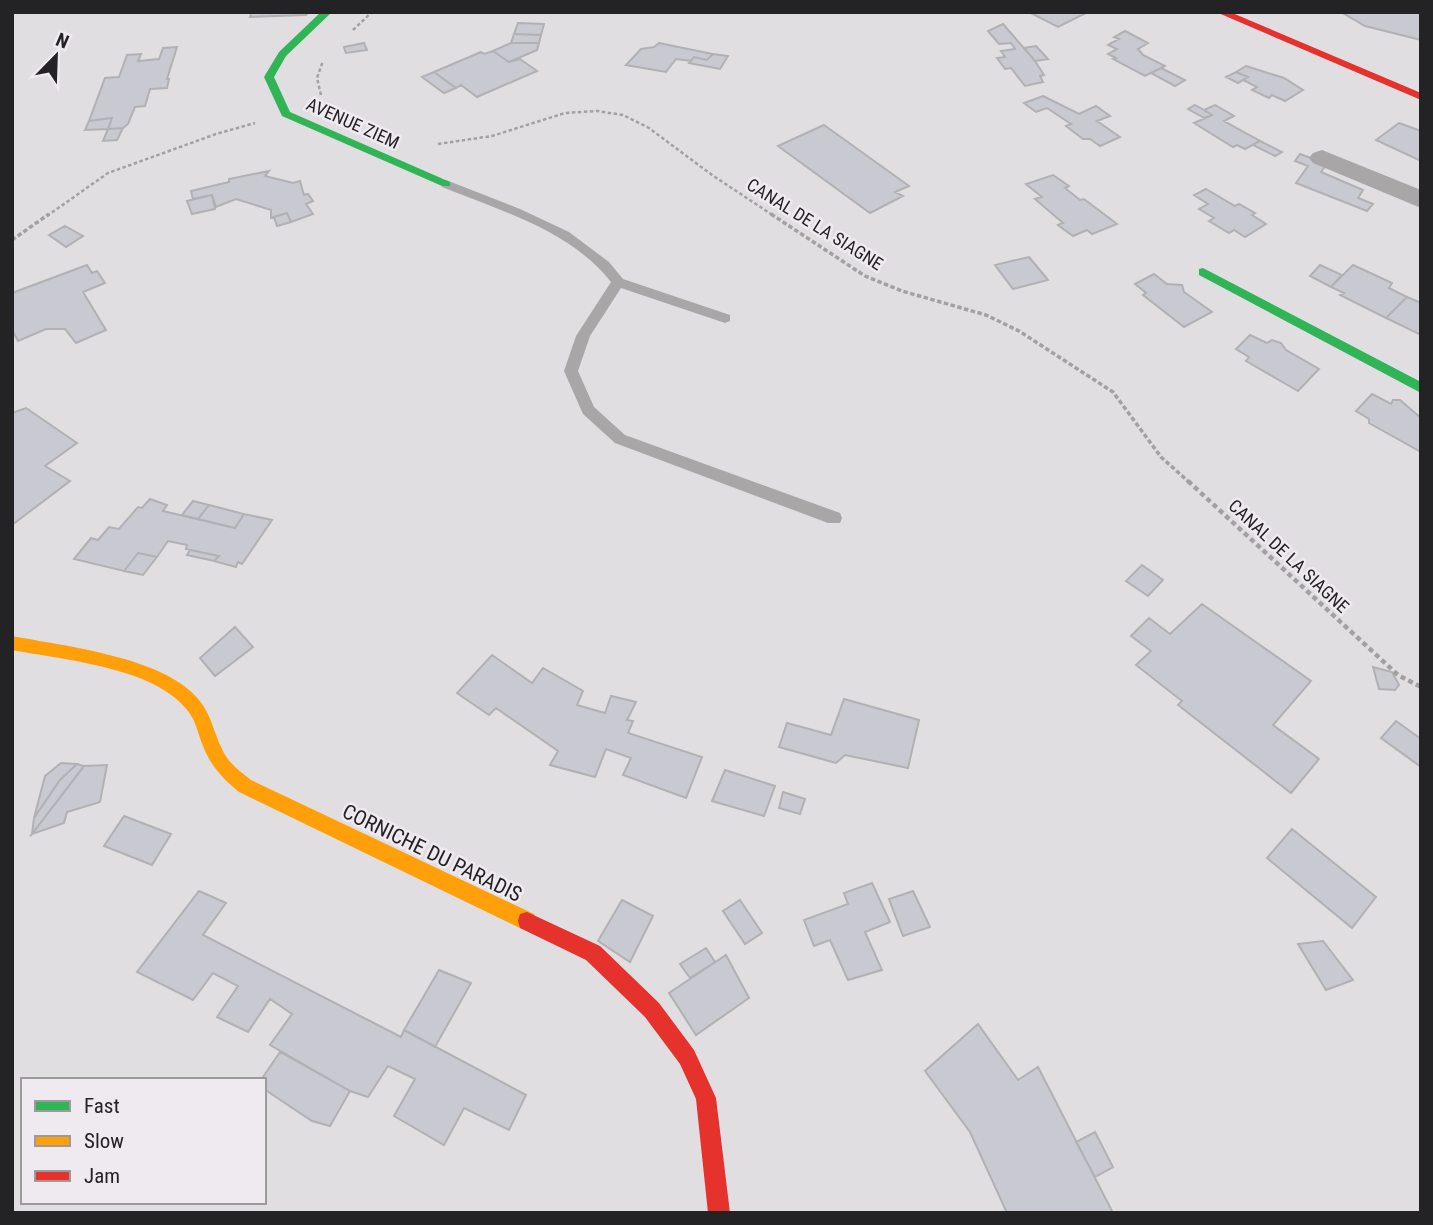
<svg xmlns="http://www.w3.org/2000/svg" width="1433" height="1225" font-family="'Roboto Condensed',sans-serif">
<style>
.building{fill:#c9c9d2;stroke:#b1b0b3;stroke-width:2}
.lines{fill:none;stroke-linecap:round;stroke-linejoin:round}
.path-far2{stroke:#a2a1a1;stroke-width:2.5;stroke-dasharray:3.5 2.5;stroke-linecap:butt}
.path-far1{stroke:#a2a1a1;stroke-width:3.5;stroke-dasharray:4.5 2.5;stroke-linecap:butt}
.path{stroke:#a2a1a1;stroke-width:4.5;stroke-dasharray:5 3.5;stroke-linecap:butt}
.lane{fill:#a8a6a6;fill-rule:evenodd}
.street{fill:#a8a6a6;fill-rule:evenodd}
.fast{fill:#30b455;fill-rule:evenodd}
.slow{fill:#ff9f0a;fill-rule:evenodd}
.jam{fill:#e5322d;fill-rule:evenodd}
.labels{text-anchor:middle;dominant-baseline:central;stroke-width:5;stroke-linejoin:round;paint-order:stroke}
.far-street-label{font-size:18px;fill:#232224;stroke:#efeaf0}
.street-label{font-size:21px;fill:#232224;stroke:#efeaf0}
</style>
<rect width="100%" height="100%" fill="#e1dee2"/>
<path class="building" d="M252,12H309L306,15L250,17Z
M1080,12L1084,14L1058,27L1031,13Z
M1341,12H1421V40L1365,26Z
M518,23L544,24L541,35L514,34Z
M1003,24L1035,61L1044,75L1040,76L1043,82L1025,86L1011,68L1005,69L997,58L1005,57L1001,51L1015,49L1011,43L999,44L988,31Z
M1125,31L1148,43L1138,49L1143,55L1165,66L1145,76L1113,59L1116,58L1108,54L1117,49L1108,45L1119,39L1114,37Z
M514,34L541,35L539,43H511Z
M364,43L367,50L346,53L345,51L344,47Z
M511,43H539L537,50L509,62L493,51Z
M659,43L713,54L707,60L694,57L691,61L676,59L666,72L626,65L641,49L654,47Z
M1036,46L1048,59L1035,61L1024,48Z
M177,47L167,79H169L167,88L150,89L145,106L135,107L128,124L123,128L108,129L112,118L89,121L105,78L119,77L127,55L141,54L138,61L159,59L163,48Z
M493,51L509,62L520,59L537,71L477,97L461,85L456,88L434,72L481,52L484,54Z
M713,54L728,56L720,69L689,63L694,57L707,60Z
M1246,66L1284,78L1303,90L1285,101L1272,95L1269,98L1252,90L1257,87L1243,80L1248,77L1236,72Z
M1161,68L1185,80L1175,86L1151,73Z
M434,72L456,88L444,93L422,77Z
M1236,72L1248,77L1238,83L1226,77Z
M1043,96L1079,114L1096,106L1110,116L1097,121L1120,137L1100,146L1090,139H1083L1066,126L1071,124L1047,108L1036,112L1024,103Z
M1195,105L1204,110L1212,115L1204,118L1188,109Z
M1215,105L1234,116L1224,121L1260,141L1245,149L1237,145L1233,147L1194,123L1212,115L1204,110Z
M112,118L108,129L85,130L89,121Z
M1399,123L1421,131V161L1376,140Z
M824,125L909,186L895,192L903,196L870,213L778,146Z
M123,128L117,140L103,141L108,129Z
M1260,141L1282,152L1275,156L1253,145Z
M1300,154L1327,164L1321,172L1363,190L1358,198L1373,204L1367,211L1296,183L1308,166L1295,161Z
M269,171L265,176L293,183L300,181L304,195L308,194L313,201L306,204L313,214L291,222L287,213L271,218V210L236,199L216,207L212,195L193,199L191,191L229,182V179Z
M1053,175L1069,186L1065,188L1080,200L1084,199L1117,224L1092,234L1087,230L1073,236L1058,225L1063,223L1035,199L1042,197L1026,184Z
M1206,189L1235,206L1239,204L1255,213L1252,215L1266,224L1245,237L1234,230L1229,233L1209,221L1214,218L1199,209L1208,204L1194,195Z
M212,195L215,209L192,214L187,201Z
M287,213L291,222L277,226L274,217Z
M65,226L83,236L66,247L49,235Z
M1029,257L1048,280L1013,289L995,265Z
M87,265L92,273L97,271L105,283L83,292L106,330L76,343L65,329H46L18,341L12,330V293Z
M1320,265L1342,275L1331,287L1310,276Z
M1353,265L1392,283L1389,288L1407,297L1386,318L1340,295L1344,293L1331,287Z
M1154,274L1167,284L1182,285L1184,292L1212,312L1184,327L1143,295L1146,293L1135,284Z
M1407,297L1421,303V335L1386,318Z
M1250,335L1267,343L1272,340L1281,343L1286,350L1319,369L1298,391L1246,361L1249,357L1236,349Z
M1372,394L1391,404L1393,400H1400L1421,418V452L1369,423V419L1356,411Z
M26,408L77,443L45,466L70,481L12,525V413Z
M150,499L167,505L163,511L235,528L244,514L272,520L242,564L238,562L236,567L214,561L219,556L186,549L187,545L168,541L157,557L138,553L124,571L74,559L91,538L98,540L109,527L119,529L138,507L142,508Z
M193,501L209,505L198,519L182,515Z
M209,505L244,514L235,528L198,519Z
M190,550L219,556L214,561L187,555Z
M138,553L157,557L143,575L124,571Z
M1142,565L1163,580L1148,596L1126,581Z
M1202,604L1311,681L1273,725L1319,759L1291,793L1178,705L1182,701L1136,665L1151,651L1131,636L1149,618L1170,634Z
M235,627L253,647L215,676L200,658Z
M492,655L532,683L543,668L583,691L577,705L605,713L611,696L636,702L627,720L633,721L628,733L702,757L686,798L623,775L631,758L606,749L595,777L550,765L558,751L496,708L489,715L457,693Z
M1373,667L1392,672L1399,685L1395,690L1379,689Z
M844,699L919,720L908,768L845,755L836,763L779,747L787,723L831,735Z
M1396,721L1421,739V767L1381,738Z
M61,763L77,764L60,780L34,818L45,776Z
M77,764L84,766L32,834L34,818L60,780Z
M107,765L100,802L67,812L64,823L32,834L84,766Z
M725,770L775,786L764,816L712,801Z
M783,792L805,799L800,814L779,808Z
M124,816L171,834L152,865L104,846Z
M1292,829L1376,897L1352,928L1267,858Z
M872,883L890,922L865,932L882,970L848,980L830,940L814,946L804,920L848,904L844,893Z
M199,891L226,903L203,935L401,1037L404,1030L526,1095L509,1130L464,1108L444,1145L394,1116L415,1079L388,1066L368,1097L350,1091L270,1045L292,1014L270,999L248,1032L217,1017L238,986L213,973L193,1000L137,972Z
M913,891L930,927L903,936L889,899Z
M622,900L653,916L630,962L598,941Z
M740,900L762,933L745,944L723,911Z
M1323,941L1353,980L1326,990L1298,944Z
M706,948L715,962L690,978L680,964Z
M726,955L749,998L696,1035L669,993Z
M439,970L471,983L435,1047L404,1030Z
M978,1024L1018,1080L1038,1067L1113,1213H1007L970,1132L925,1071Z
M280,1052L350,1091L330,1126L312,1121L264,1089V1080H261Z
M1095,1132L1113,1167L1095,1177L1076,1142Z"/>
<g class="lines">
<path class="path-far2" d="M353,30L372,12
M321,95L317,78L323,61
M438,144L492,136L565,113L597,111L623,115L649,128L712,175L774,216
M47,216L108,173L216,134L255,123"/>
<path class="path-far1" d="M771,214L865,276L902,291L986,315L1019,331L1113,392L1161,457L1190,483
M12,240L49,214"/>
<path class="path" d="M1188,481L1398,675L1421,687"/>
<path class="lane" d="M446,180L520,209L569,232L609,262L623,279L730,315V321L725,323L621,288L590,336L578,371L594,407L625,435L840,513L842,518L840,523H828L615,443L583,414L564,371L576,336L611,282C570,230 501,211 442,187V181Z"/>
<path class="street" d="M1322,150L1421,190V208L1313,163L1309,158L1313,153Z"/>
<path class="fast" d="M321,12H332L286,56L274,77L290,112L450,182V186H442L282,116L264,77L279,52Z
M1203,268L1421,382V393L1199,275V269Z"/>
<path class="slow" d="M12,636C64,646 165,657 199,700C211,714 214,733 222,749C228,763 240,771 251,780L534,914L536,921L534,928L527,930L520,928L239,792C222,778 211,766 203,746C198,734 196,721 188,711C155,667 63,660 12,650Z"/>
<path class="jam" d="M1216,12H1230L1421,93V100Z
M527,912L600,946L659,1003L694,1050L716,1098L730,1213H708L696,1099L680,1064L645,1017L586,960L520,928L518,921L520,914Z"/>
</g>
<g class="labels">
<g class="far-street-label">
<text transform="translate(353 123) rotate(24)">AVENUE ZIEM</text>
<text transform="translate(815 224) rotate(32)">CANAL DE LA SIAGNE</text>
<text transform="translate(1289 556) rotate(43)">CANAL DE LA SIAGNE</text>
</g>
<g class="street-label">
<text transform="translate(432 853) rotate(26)">CORNICHE DU PARADIS</text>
</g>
</g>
<rect width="1433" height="1225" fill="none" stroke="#232224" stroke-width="28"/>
<rect x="21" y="1078" width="245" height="126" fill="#efeaf0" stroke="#9d9a9e" stroke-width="2"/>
<rect x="35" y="1101" width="35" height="10" fill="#30b455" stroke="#9d9a9e" stroke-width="2"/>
<text x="84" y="1113" font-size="21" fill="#232224">Fast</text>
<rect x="35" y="1136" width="35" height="10" fill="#ff9f0a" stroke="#9d9a9e" stroke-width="2"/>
<text x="84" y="1148" font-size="21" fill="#232224">Slow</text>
<rect x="35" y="1171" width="35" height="10" fill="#e5322d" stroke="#9d9a9e" stroke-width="2"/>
<text x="84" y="1183" font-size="21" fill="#232224">Jam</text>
<g transform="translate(56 56) rotate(23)" stroke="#efeaf0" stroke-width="5" paint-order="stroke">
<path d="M0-5L12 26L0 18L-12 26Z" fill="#232224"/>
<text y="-10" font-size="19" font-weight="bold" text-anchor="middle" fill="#232224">N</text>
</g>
</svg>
